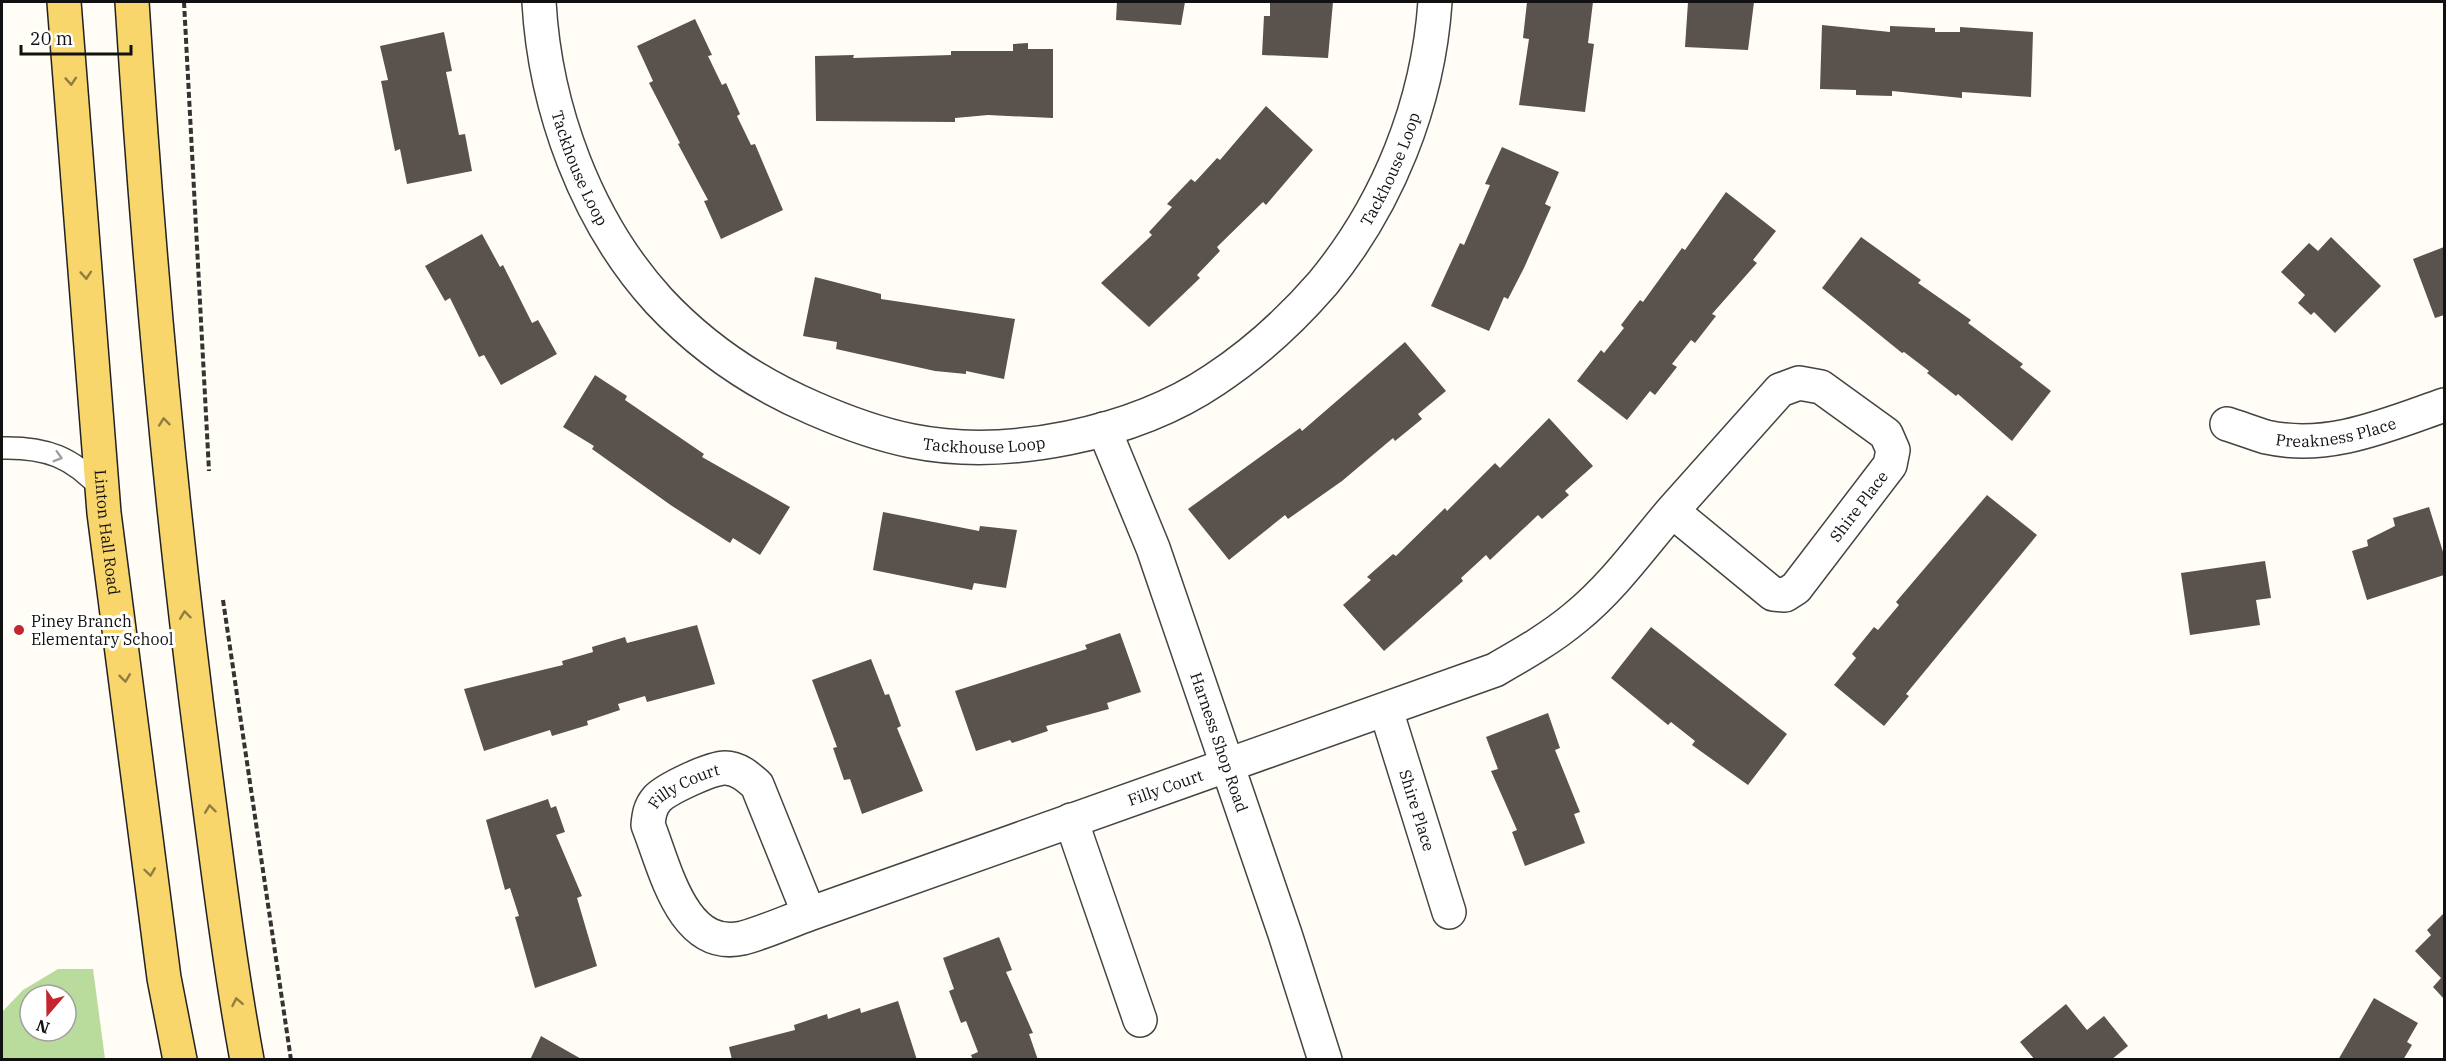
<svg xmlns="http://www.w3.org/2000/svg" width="2446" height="1061" font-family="'IBM Plex Serif',serif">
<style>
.forest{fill:#b9dc9c;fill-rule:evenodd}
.building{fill:#5a524d}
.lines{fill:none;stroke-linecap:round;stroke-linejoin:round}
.lane-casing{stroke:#444;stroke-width:24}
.street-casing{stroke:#444;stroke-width:36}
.primary-casing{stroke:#222;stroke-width:36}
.path{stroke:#333;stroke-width:4;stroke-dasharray:6 3;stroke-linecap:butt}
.lane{stroke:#fff;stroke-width:21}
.street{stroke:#fff;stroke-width:33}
.primary{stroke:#f9d66b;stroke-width:33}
.oneway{stroke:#917d42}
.oneway2{stroke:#a0a0a0}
.poi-dot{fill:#c4262e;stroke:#fff;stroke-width:2}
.labels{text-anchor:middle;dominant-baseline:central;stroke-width:6;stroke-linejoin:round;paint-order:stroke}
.street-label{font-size:16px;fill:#111;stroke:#fff}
.poi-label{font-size:16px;fill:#111;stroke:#fff;text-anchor:start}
</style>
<rect width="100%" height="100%" fill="#fffdf5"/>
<path class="forest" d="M58,969H93L105,1059H2V1012L23,990ZM30,995H66V1031H30Z"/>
<path class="building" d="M1117,2H1185L1181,25L1116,20Z
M1270,2H1333L1328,58L1262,55L1264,16H1270Z
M1527,2H1593L1588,43L1594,44L1585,112L1519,105L1529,39L1523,38Z
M1688,2H1754L1748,50L1685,47Z
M695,19L712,55L708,56L722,85L726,83L740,114L737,116L751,145L755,144L783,210L721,239L704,201L708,200L678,144L680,143L649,83L653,81L637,46Z
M1822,25L1890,32V26L1935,28V32H1960V27L2033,32L2031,97L1962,92V98L1892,91V96L1856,95V90L1820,89Z
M444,32L452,71L446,72L459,135L465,134L472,171L407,184L400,149L395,151L381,81L388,80L380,46Z
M1028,43V49H1053V118L988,115L955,118V122L816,121L815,56L854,55L853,58L951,55V51H1013V44Z
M1266,106L1313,150L1266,205L1263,202L1217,247L1220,251L1197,275L1200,278L1149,327L1101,283L1152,235L1149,232L1172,207L1167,204L1191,179L1195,182L1217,158L1220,160Z
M1502,147L1559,172L1545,204L1551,207L1524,268L1508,299L1504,297L1489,331L1431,306L1460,243L1464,245L1490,185L1485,184Z
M1726,192L1776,231L1753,260L1757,263L1712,314L1716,316L1695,343L1691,340L1672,364L1677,367L1655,395L1650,391L1627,420L1577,381L1601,350L1604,353L1624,328L1621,325L1640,300L1643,302L1682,248L1685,250Z
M482,234L500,267L503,265L532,323L538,320L557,354L501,385L484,355L479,357L450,298L445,301L425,266Z
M1861,237L1921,280L1918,283L1971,320L1968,323L2023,364L2020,367L2051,391L2012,441L1958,394L1956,396L1927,373L1929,371L1904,352L1902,353L1822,288Z
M2331,237L2381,286L2335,333L2314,312L2311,315L2298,303L2305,295L2281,272L2309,243L2318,251Z
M2444,247V315L2435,318L2413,259Z
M815,277L881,294V299L1015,319L1004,379L966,371V374L935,371L836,349L837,342L803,336Z
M1405,342L1446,391L1418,414L1422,419L1395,441L1393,438L1342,481L1288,519L1285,515L1229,560L1188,509L1300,428L1302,431Z
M595,375L627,396L625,400L704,454L702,457L790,507L760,555L733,538L730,543L672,506L592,449L594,446L563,427Z
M1549,418L1593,466L1565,491L1569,495L1542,519L1538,515L1490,560L1486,555L1461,578L1463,581L1384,651L1343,605L1371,580L1367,577L1393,554L1396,556L1445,508L1447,511L1495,463L1500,468Z
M1987,495L2037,535L1906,694L1909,696L1884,726L1834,685L1856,658L1852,654L1874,627L1878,630L1899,605L1896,602Z
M2429,507L2444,555V575L2367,600L2352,551L2368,546L2367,540L2395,526L2393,518Z
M883,512L979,531L980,526L1017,530L1006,588L974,583L972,590L873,570Z
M2265,561L2271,598L2256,600L2260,625L2190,635L2181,573Z
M697,625L715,684L647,702L645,696L618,704L620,710L587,721L588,725L552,736L550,730L484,751L464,689L563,665L562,661L593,652L592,647L625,637L627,643Z
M1651,627L1787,734L1748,785L1692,745L1695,741L1671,722L1668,725L1611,678Z
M1120,633L1141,692L1107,703L1109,709L1046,726L1048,731L1012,743L1010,740L976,751L955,691L1087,649L1085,645Z
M871,659L885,695L889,694L901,726L897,728L923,791L862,814L850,779L844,780L833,748L837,747L812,680Z
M1548,713L1560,748L1555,750L1580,812L1574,814L1585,843L1525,866L1512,832L1517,830L1491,771L1498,769L1486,737Z
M548,799L551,808L556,806L565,832L556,835L582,896L577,898L597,966L535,988L515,917L519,916L510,888L505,890L486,820Z
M2443,914L2444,915V999L2433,987L2441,978L2415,951L2431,935L2427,930Z
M999,937L1012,970L1006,972L1033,1033L1029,1034L1038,1060H973L971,1055L978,1052L966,1021L961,1023L949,991L954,989L943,958Z
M2374,998L2418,1023L2407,1042L2412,1045L2403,1060H2338Z
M898,1001L917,1060H732L729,1047L795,1030L794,1025L827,1014L828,1019L860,1008L861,1013Z
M2066,1004L2087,1030L2104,1016L2128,1046L2111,1060H2035L2020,1042Z
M541,1036L583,1060H530Z"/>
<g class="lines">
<defs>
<path id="lane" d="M2,448C46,447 73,457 102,490"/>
<g id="street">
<path id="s1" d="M539,2C545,108 586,221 659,301C702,347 755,383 813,408C845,422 877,434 912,441C1007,460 1134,434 1214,380C1255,353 1291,320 1323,283C1388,204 1428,104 1435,2"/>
<path id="s2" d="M2227,424C2240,428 2253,433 2266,437C2328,451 2387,425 2444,405"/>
<path id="s3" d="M1104,429L1153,548L1285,934L1325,1060"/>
<path id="s4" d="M1386,710L1449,912"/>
<path d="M1071,820L1140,1020"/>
<path id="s5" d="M809,914C787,922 765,932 743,938C682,952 665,867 648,825C649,815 650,807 657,799C666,789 711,768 725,768C738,768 748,777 757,785L809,914L1495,670C1523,654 1551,638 1576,617C1613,587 1642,546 1672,511L1773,594L1785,595L1796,588L1890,465L1893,450L1886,434L1821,387L1799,383L1780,390L1672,511"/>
</g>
<g id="primary">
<path id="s6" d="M64,2L104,513L164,978L180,1060"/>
<path d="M132,2C148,256 171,510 204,763C217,862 229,961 247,1060"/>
</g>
</defs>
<use href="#lane" class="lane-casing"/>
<use href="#street" class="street-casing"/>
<use href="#primary" class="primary-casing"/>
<path class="path" d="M184,2L209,471
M223,600L291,1060"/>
<use href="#lane" class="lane"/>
<use href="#street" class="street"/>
<use href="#primary" class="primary"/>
</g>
<defs><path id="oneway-chevron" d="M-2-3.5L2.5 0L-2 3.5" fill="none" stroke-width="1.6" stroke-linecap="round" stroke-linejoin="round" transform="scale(1.5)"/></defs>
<g class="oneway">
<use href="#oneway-chevron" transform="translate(71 81) rotate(86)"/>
<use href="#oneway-chevron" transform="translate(86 275) rotate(86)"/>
<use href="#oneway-chevron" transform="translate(164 422) rotate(-96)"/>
<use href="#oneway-chevron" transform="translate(185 615) rotate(-97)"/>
<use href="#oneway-chevron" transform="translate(125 678) rotate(83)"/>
<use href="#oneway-chevron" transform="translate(210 809) rotate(-97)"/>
<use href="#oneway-chevron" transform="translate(150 872) rotate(82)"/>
<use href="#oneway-chevron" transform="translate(237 1002) rotate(-101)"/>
</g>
<use class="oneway2" href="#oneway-chevron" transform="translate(58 457) rotate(16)"/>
<circle class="poi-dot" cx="19" cy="630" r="6"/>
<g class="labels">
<g class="street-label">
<text stroke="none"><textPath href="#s1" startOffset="1216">Tackhouse Loop</textPath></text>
<text stroke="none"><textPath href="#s1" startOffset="172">Tackhouse Loop</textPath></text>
<text stroke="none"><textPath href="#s2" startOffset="112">Preakness Place</textPath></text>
<text stroke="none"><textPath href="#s1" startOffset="694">Tackhouse Loop</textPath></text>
<text stroke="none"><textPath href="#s5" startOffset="1740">Shire Place</textPath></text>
<text stroke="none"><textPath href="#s6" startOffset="532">Linton Hall Road</textPath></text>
<text stroke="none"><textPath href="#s3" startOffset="334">Harness Shop Road</textPath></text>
<text stroke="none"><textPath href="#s5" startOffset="891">Filly Court</textPath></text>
<text stroke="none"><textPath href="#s5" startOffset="291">Filly Court</textPath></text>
<text stroke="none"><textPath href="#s4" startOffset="105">Shire Place</textPath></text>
</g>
<g class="poi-label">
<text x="31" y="621">Piney Branch<tspan x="31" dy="18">Elementary School</tspan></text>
</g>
</g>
<rect width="2446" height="1061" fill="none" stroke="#111111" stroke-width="6"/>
<g transform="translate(48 1013) rotate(200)"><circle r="28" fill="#ffffff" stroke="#a0a0a0" stroke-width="1.5"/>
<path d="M0-4.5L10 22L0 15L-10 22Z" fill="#c4262e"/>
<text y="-9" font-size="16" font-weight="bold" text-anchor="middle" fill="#111111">N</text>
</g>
<path d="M21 45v9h110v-9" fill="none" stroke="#111111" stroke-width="3"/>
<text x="30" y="45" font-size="18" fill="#111111" stroke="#ffffff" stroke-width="4.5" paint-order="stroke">20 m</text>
</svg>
